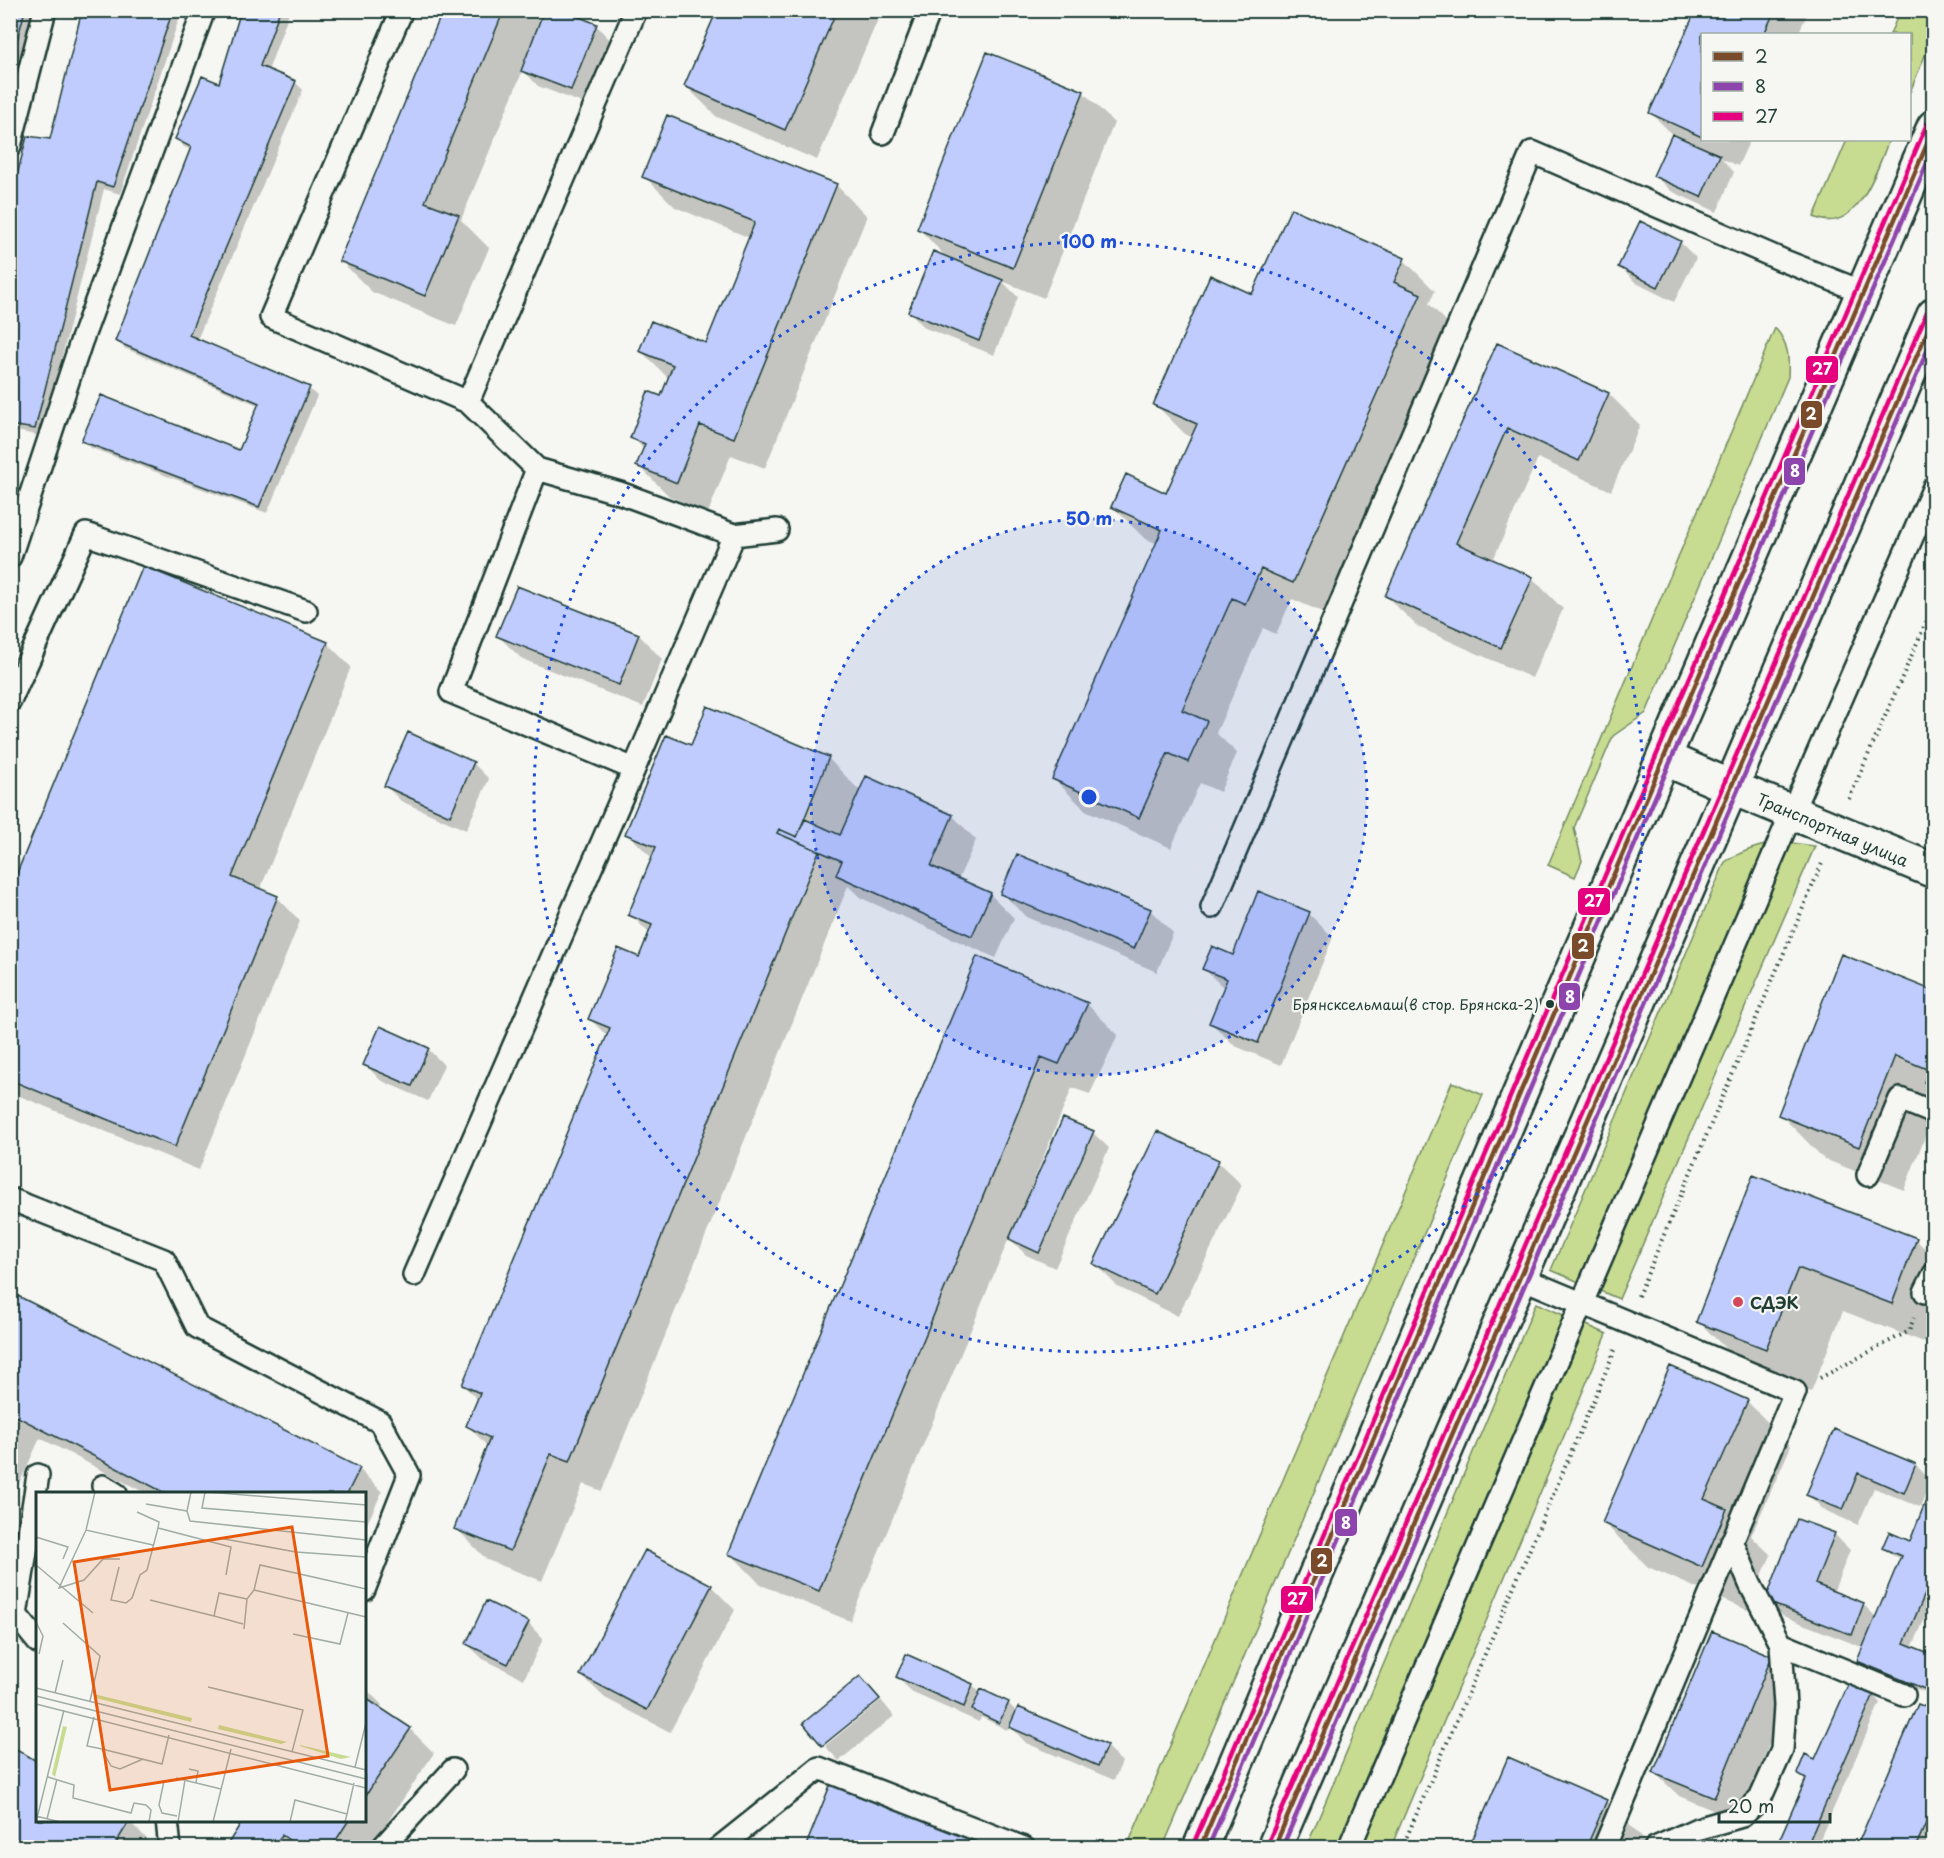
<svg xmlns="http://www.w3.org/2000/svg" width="1944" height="1858" font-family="'Playpen Sans',sans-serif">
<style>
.grass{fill:#c7dc91;stroke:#738c62;stroke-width:1.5}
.shadow{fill:#0003}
.building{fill:#bfccfd;stroke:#1f3d34;stroke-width:1.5}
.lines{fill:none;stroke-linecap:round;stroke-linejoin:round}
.lane-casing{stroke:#1f3d34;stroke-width:26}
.secondary-casing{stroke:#1f3d34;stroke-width:38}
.primary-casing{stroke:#1f3d34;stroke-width:38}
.path{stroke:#1f3d34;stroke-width:4;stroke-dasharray:1.5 4.5;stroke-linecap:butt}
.lane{stroke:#f6f6f2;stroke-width:21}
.secondary{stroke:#f6f6f2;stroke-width:33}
.primary{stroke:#f6f6f2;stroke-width:33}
.bus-1-casing{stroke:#f6f6f2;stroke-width:9}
.bus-2-casing{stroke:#f6f6f2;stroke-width:9}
.bus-3-casing{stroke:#f6f6f2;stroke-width:9}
.bus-1{stroke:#7a4b2a;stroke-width:4.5}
.bus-2{stroke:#8e44ad;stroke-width:4.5}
.bus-3{stroke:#e5007d;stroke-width:4.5}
.ring{fill:none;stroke:#1d4ed8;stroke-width:3;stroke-dasharray:3 6}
.bus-dot{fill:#1f3d34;stroke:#f6f6f2;stroke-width:2}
.poi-dot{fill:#d1495b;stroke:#f6f6f2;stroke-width:2}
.labels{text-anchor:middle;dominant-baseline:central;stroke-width:4.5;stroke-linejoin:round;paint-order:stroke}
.bus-label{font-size:14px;fill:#1f3d34;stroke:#f6f6f2;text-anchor:end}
.street-label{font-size:16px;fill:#1f3d34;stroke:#f6f6f2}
.poi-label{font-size:16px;font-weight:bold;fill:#1f3d34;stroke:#f6f6f2;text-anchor:start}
.inset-road{fill:none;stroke:#a0aca6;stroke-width:1.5}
.view{fill:#e8590c;fill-opacity:0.15;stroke:#e8590c;stroke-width:3}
.inset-edge{fill:none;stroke:#1f3d34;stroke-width:3}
.centre{fill:#1d4ed8;stroke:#f6f6f2;stroke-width:3}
.ring-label{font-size:18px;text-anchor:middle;font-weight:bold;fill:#1d4ed8;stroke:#f6f6f2;stroke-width:4.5;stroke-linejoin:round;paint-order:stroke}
.line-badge{stroke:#f6f6f2;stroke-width:2}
.badge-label{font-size:16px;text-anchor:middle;font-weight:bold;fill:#fff}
</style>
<rect width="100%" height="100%" fill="#f6f6f2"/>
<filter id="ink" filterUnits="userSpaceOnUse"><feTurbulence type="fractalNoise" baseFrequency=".0167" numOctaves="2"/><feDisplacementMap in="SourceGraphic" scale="12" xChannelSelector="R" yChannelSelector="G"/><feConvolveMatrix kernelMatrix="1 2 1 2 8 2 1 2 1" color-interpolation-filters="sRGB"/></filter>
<g filter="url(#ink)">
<path class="grass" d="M1900,11H1933V36L1910,92V34H1890Z
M1847,140H1889C1877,169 1857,237 1814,217Z
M1775,328C1789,343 1789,358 1788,377L1646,713L1613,736L1574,828L1582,861L1575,877L1548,865Z
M1784,842L1815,846L1619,1299L1551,1270L1725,862C1743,850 1762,844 1784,842Z
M1452,1082L1483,1095L1163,1847H1127Z
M1536,1303L1607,1334L1391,1847L1306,1848Z"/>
<path class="shadow" d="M10,10H34L10,104Z
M84,10H182L120,194L104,189L42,436L10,430V209L51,140Z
M242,10H290L268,71L295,82L303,90L197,340L309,389L317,396L267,513L91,448L83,440L240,451L260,406L124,348L117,341L192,150L184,147L177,139L220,85Z
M444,10H529L541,23L596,25L611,41L587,105L538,86L523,70L461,220L489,248L456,326L372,292L341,261Z
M604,10H627L624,18Z
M719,10H882L817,160L717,117L686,86Z
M1698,10H1809L1798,34H1702V140H1750L1738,166L1721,158L1734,172L1717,212L1671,191L1655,176L1673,135L1651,113Z
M1083,92L1114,123L1044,298L1002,281L1018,297L994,355L925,328L910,312L949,260L919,229Z
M644,176L836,185L867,216L765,468L731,455L708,513L669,496L638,465L644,449L632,437L662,398L669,379L641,351L706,345L750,238L675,207Z
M1680,242L1696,258L1674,302L1636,283L1620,267Z
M1404,260L1435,291L1429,304L1451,326L1324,613L1292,599L1276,634L1263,628L1216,733L1237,753L1220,792L1200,783L1171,848L1085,810L1054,779L1158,544L1144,538L1113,507L1167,495L1192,438L1186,435L1155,404L1253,296Z
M1497,345L1609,394L1640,425L1611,491L1538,458L1493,560L1532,578L1563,609L1532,678L1418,627L1386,596Z
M144,568L328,644L351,667L260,890L277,897L300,921L199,1170L10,1092V894Z
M518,588L639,635L662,659L643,707L522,659L498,636Z
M691,747L828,758L861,792L867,778L953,816L976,840L958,880L990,894L1014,918L996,958L861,898L848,886L602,1491L583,1484L542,1581L487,1560L456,1528L488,1447L468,1426L478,1400L463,1385L608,1037L590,1019L640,959L650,934L630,914L653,859L627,833Z
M473,763L489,779L466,830L401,801L386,786Z
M1002,893L1150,910L1173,933L1157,972L1026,917Z
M1309,914L1333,937L1281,1065L1235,1046L1211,1023L1225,989L1204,969L1234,957Z
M978,958L1087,1004L1118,1035L1090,1094L1072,1088L1028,1194L1030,1195L1093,1133L1109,1148L1055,1268L1026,1255L1009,1238L850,1621L761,1585L730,1553Z
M1934,992V1114L1904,1190L1824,1159L1780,1114Z
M428,1049L444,1065L428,1101L380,1080L365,1064Z
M1218,1162L1242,1185L1178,1316L1118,1287L1095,1264Z
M1754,1177L1916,1240L1934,1257V1346L1843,1311L1811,1392L1743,1366L1698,1321Z
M10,1293L359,1469L382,1492L364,1530V1494H147L40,1438L10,1504Z
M1747,1401L1791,1446L1751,1536L1771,1555L1747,1610L1648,1567L1604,1523Z
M1835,1431L1916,1465L1931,1481L1920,1507L1874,1488L1858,1525L1824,1510L1808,1495Z
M1934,1502V1598L1912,1648L1934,1657V1696L1866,1668L1859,1661L1864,1648L1783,1616L1767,1601L1834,1534L1850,1550L1833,1593L1863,1604L1877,1618L1901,1559L1892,1555L1884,1548L1911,1543Z
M711,1586L735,1610L670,1732L605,1698L581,1675Z
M528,1623L543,1639L524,1679L483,1659L467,1644Z
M906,1656L973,1685L981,1694L982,1691L1008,1703L1017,1712L1106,1746L1122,1762L1114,1780L1026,1743L1009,1725L1007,1730L981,1717L979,1722L913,1693L897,1677Z
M1771,1657L1795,1681L1738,1821L1679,1796L1655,1773Z
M364,1687L382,1705L380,1709L410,1729L434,1753L370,1848H227L268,1820H364Z
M1873,1695L1880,1703L1816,1848H1781L1807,1782L1798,1774L1815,1761Z
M881,1700L894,1716L839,1761L825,1746Z
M1934,1712V1848H1857Z
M1606,1801L1650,1846V1848H1471Z
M38,1820H128L153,1845L151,1848H10Z"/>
<path class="building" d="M10,10H25L10,68Z
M82,10H173L113,187L97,182L35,429L10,425V203L27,136L50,139Z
M241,10H280L260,66L296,81L189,335L310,387L259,507L81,441L101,395L239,450L259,403L115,341L191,147L175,139L202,76L219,83Z
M443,10H504L425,202L459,215L425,296L339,261Z
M544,10H562L597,24L571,90L521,71Z
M717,10H837L785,130L684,86Z
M1696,10H1775L1764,34H1702V137L1649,113Z
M987,52L1084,91L1013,268L917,229Z
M667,115L837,184L734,438L700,425L677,483L636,466L645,444L630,438L648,391L661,396L673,365L639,351L651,321L706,343L755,222L642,177Z
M1672,134L1720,155L1701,197L1653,176Z
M1291,208L1405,258L1394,282L1421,294L1293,583L1261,569L1245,604L1232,598L1182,710L1207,721L1188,762L1168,753L1139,818L1052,779L1162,530L1111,507L1126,474L1166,493L1197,424L1153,405L1210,275L1252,294Z
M1640,221L1681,241L1658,287L1618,267Z
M933,251L1003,280L979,341L908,312Z
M1497,343L1609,393L1579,461L1507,428L1456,543L1533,577L1501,648L1385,596Z
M143,566L328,642L232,877L278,896L175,1147L10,1080V890Z
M517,586L639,634L619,685L496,636Z
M707,706L829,757L797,837L779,829L777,833L819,851L570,1461L551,1454L510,1551L454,1529L490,1438L466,1426L480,1393L462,1385L610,1028L588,1019L618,948L639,957L652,925L628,915L656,847L625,834L666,735L691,745Z
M408,732L474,762L450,816L384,786Z
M866,776L953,815L931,866L991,893L972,936L836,875L842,861L777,833L779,829L797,837L805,819L840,835Z
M1017,854L1151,909L1134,949L1000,894Z
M1258,891L1310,912L1258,1043L1209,1023L1227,979L1202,969L1212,946L1233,955Z
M1841,954L1934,991V1086L1924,1082L1929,1070L1895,1056L1859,1147L1778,1115Z
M977,956L1088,1003L1059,1064L1041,1057L819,1591L728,1554Z
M380,1026L429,1048L412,1086L363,1065Z
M1063,1118L1094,1131L1039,1253L1009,1239Z
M1157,1131L1219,1160L1155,1294L1093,1264Z
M1753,1175L1917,1238L1892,1304L1798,1268L1766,1349L1696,1322Z
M10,1292L360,1468L347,1494H167L16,1416L10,1429Z
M1670,1366L1748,1400L1704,1499L1727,1509L1702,1567L1602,1523Z
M1834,1429L1916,1464L1904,1493L1858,1473L1843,1510L1806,1495Z
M1927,1498L1934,1500V1573L1904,1643L1934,1655V1675L1927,1690L1857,1661L1901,1556L1882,1548L1889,1532L1910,1541Z
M1797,1519L1835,1533L1815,1584L1864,1603L1852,1635L1765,1601Z
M645,1550L712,1585L647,1710L580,1675Z
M486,1601L529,1622L508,1664L466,1644Z
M1712,1631L1772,1656L1714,1798L1653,1773Z
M906,1654L973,1684L964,1707L896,1677Z
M860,1676L880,1699L822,1746L803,1723Z
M1849,1683L1874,1694L1806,1848H1782L1777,1845L1806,1779L1797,1774L1805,1754L1815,1759Z
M981,1689L1009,1702L999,1723L972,1710Z
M364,1697L411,1728L364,1798Z
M1918,1704L1934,1710V1805L1915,1848H1856Z
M1018,1707L1107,1745L1098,1766L1009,1727Z
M10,1745L38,1762V1820H130L113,1848H10Z
M1508,1757L1607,1800L1586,1848H1469Z
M831,1783L993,1848H805Z
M243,1820H349L331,1848H300L282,1835L273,1848H225Z"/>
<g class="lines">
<defs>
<path id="lane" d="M402,10L271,317L468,402L636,10
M883,133L930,10
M10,146L45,10
M468,402L537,469L620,493L734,535L777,530
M537,469L451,692L634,769L734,535
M10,557L81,342L204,10
M10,701L86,534L306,611
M1212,907L1532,152L1782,260L1863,292
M1868,1175L1900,1099L1934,1113
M10,1199L164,1260L197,1327L380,1422L409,1475L364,1590
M414,1275L634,769
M1519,1277L1795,1392L1604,1848
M1925,1292L1934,1274
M103,1486L116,1494
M38,1642L16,1615L38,1475
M1781,1644L1904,1695
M167,1820L170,1848
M382,1848L453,1770
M719,1848L819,1768L1024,1848
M1349,1848L1792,812L1934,487
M1655,1848L1697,1829L1742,1816L1760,1799L1782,1750L1785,1706L1781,1644L1750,1584L1732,1541"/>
<path id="secondary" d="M1733,788L1934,871"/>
<path id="primary" d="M1664,758L1733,788
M1200,1848L1526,1079L1934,127
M1274,1848C1493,1336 1716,827 1934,315"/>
</defs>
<use href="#lane" class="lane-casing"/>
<use href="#secondary" class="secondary-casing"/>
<use href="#primary" class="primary-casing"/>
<path class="path" d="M1849,799L1934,604
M1638,1296L1823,861
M1820,1378L1909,1331L1914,1318
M1402,1848L1615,1350"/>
<use href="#lane" class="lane"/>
<use href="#secondary" class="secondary"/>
<use href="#primary" class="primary"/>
<defs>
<path id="bus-1" d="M1200,1848L1526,1079L1934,128
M1274,1848L1934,316"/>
<path id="bus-2" d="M1208,1848L1533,1082L1934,147
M1282,1848L1934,335"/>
<path id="bus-3" d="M1193,1845L1519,1076L1927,124
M1267,1845L1927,312"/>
</defs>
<use href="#bus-1" class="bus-1-casing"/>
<use href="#bus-2" class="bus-2-casing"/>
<use href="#bus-3" class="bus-3-casing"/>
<use href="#bus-1" class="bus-1"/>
<use href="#bus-2" class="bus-2"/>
<use href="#bus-3" class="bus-3"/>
</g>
</g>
<circle cx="1089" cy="797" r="278" fill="#1d4ed8" fill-opacity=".12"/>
<g class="ring">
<circle cx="1089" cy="797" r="278"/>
<circle cx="1089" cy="797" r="555"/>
</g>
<circle class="bus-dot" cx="1550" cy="1004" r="5"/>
<circle class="poi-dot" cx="1738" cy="1302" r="6"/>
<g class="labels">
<g class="bus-label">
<text x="1539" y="1004">Брянсксельмаш(в стор. Брянска-2)</text>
</g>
<g class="street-label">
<text transform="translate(1833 829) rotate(23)">Транспортная улица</text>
</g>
<g class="poi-label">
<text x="1750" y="1302">СДЭК</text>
</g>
</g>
<g transform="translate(36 1492)">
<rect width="330" height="330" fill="#f6f6f2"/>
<path d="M58,202L156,226L155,230L60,206ZM183,233L251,250L245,252L182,237ZM27,234L31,235L19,285L16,282ZM264,254V253L315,265L305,267Z" fill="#c7dc91"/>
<path class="inset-road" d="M155,0L151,19L154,29L330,48M169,0L166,16L330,30M172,0L330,13M110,12L151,19M101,20L123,30L122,36M50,38L59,0M0,45L32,55L27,67M183,46L260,60L330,65M84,67H67L48,88L23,96L50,38L117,53M0,73L57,121M83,75L75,108L90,111L96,106L104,83L111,78L122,36L195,55L190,83M330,97L224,73L218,98L330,125M114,108L178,124M0,130L7,144L3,162M27,131L64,164L54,209M207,132L178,124L183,101L211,107M208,137L211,107L218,98M257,142L304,152L312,121M172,195L267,218L256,260M0,196L330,278M19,201L27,168M0,204L330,287M0,212L330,296M58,225L51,254L66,257L126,272L133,243M66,258L75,274L84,277L107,267M319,275L330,231M153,277L162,279L160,290M12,285L38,293L37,306L95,321L98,311L110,313L115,318L113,330M140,286L185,297M128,289L123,313L126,321L141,324M311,322L318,291M0,324L24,330M11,327L21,287M0,330L28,218M142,330L149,288M177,330L195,257M254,330L259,308L311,322L309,330"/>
<path class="view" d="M256,35L292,264L74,298L38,70Z"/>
<rect width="330" height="330" class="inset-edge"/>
</g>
<circle cx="1089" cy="797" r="9" class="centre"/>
<g class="ring-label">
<text x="1089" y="248">100 m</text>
<text x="1089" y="525">50 m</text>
</g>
<g class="line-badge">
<rect x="1805" y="355" width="34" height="29" rx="6" fill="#e5007d"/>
<rect x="1800" y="400" width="23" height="29" rx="6" fill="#7a4b2a"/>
<rect x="1783" y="457" width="23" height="29" rx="6" fill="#8e44ad"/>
<rect x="1577" y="887" width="34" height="29" rx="6" fill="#e5007d"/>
<rect x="1571" y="932" width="24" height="28" rx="6" fill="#7a4b2a"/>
<rect x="1558" y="982" width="23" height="29" rx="6" fill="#8e44ad"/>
<rect x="1334" y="1508" width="24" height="29" rx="6" fill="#8e44ad"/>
<rect x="1310" y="1547" width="23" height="28" rx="6" fill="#7a4b2a"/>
<rect x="1280" y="1585" width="34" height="29" rx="6" fill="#e5007d"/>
</g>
<g class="badge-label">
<text x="1822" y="375">27</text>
<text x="1811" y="420">2</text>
<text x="1795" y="477">8</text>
<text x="1594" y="907">27</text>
<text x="1583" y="952">2</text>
<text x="1570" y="1003">8</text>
<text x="1346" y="1529">8</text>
<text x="1322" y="1567">2</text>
<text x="1297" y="1605">27</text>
</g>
<rect width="1944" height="1858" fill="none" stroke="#f6f6f2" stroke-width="36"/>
<rect x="18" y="18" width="1908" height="1822" fill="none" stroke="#1f3d34" stroke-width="2" filter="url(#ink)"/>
<rect x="1701" y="33" width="210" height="108" fill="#f6f6f2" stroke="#a0aca6" stroke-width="1.5"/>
<rect x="1713" y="52" width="30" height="9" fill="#7a4b2a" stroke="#a0aca6" stroke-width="1.5"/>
<text x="1755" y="63" font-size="18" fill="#1f3d34">2</text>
<rect x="1713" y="82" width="30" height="9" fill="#8e44ad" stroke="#a0aca6" stroke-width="1.5"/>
<text x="1755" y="93" font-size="18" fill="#1f3d34">8</text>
<rect x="1713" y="112" width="30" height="9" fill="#e5007d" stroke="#a0aca6" stroke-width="1.5"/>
<text x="1755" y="123" font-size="18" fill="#1f3d34">27</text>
<path d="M1719 1813v9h111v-9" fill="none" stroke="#1f3d34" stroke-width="3"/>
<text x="1728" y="1813" font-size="18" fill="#1f3d34" stroke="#f6f6f2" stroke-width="4.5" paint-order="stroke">20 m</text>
</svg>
